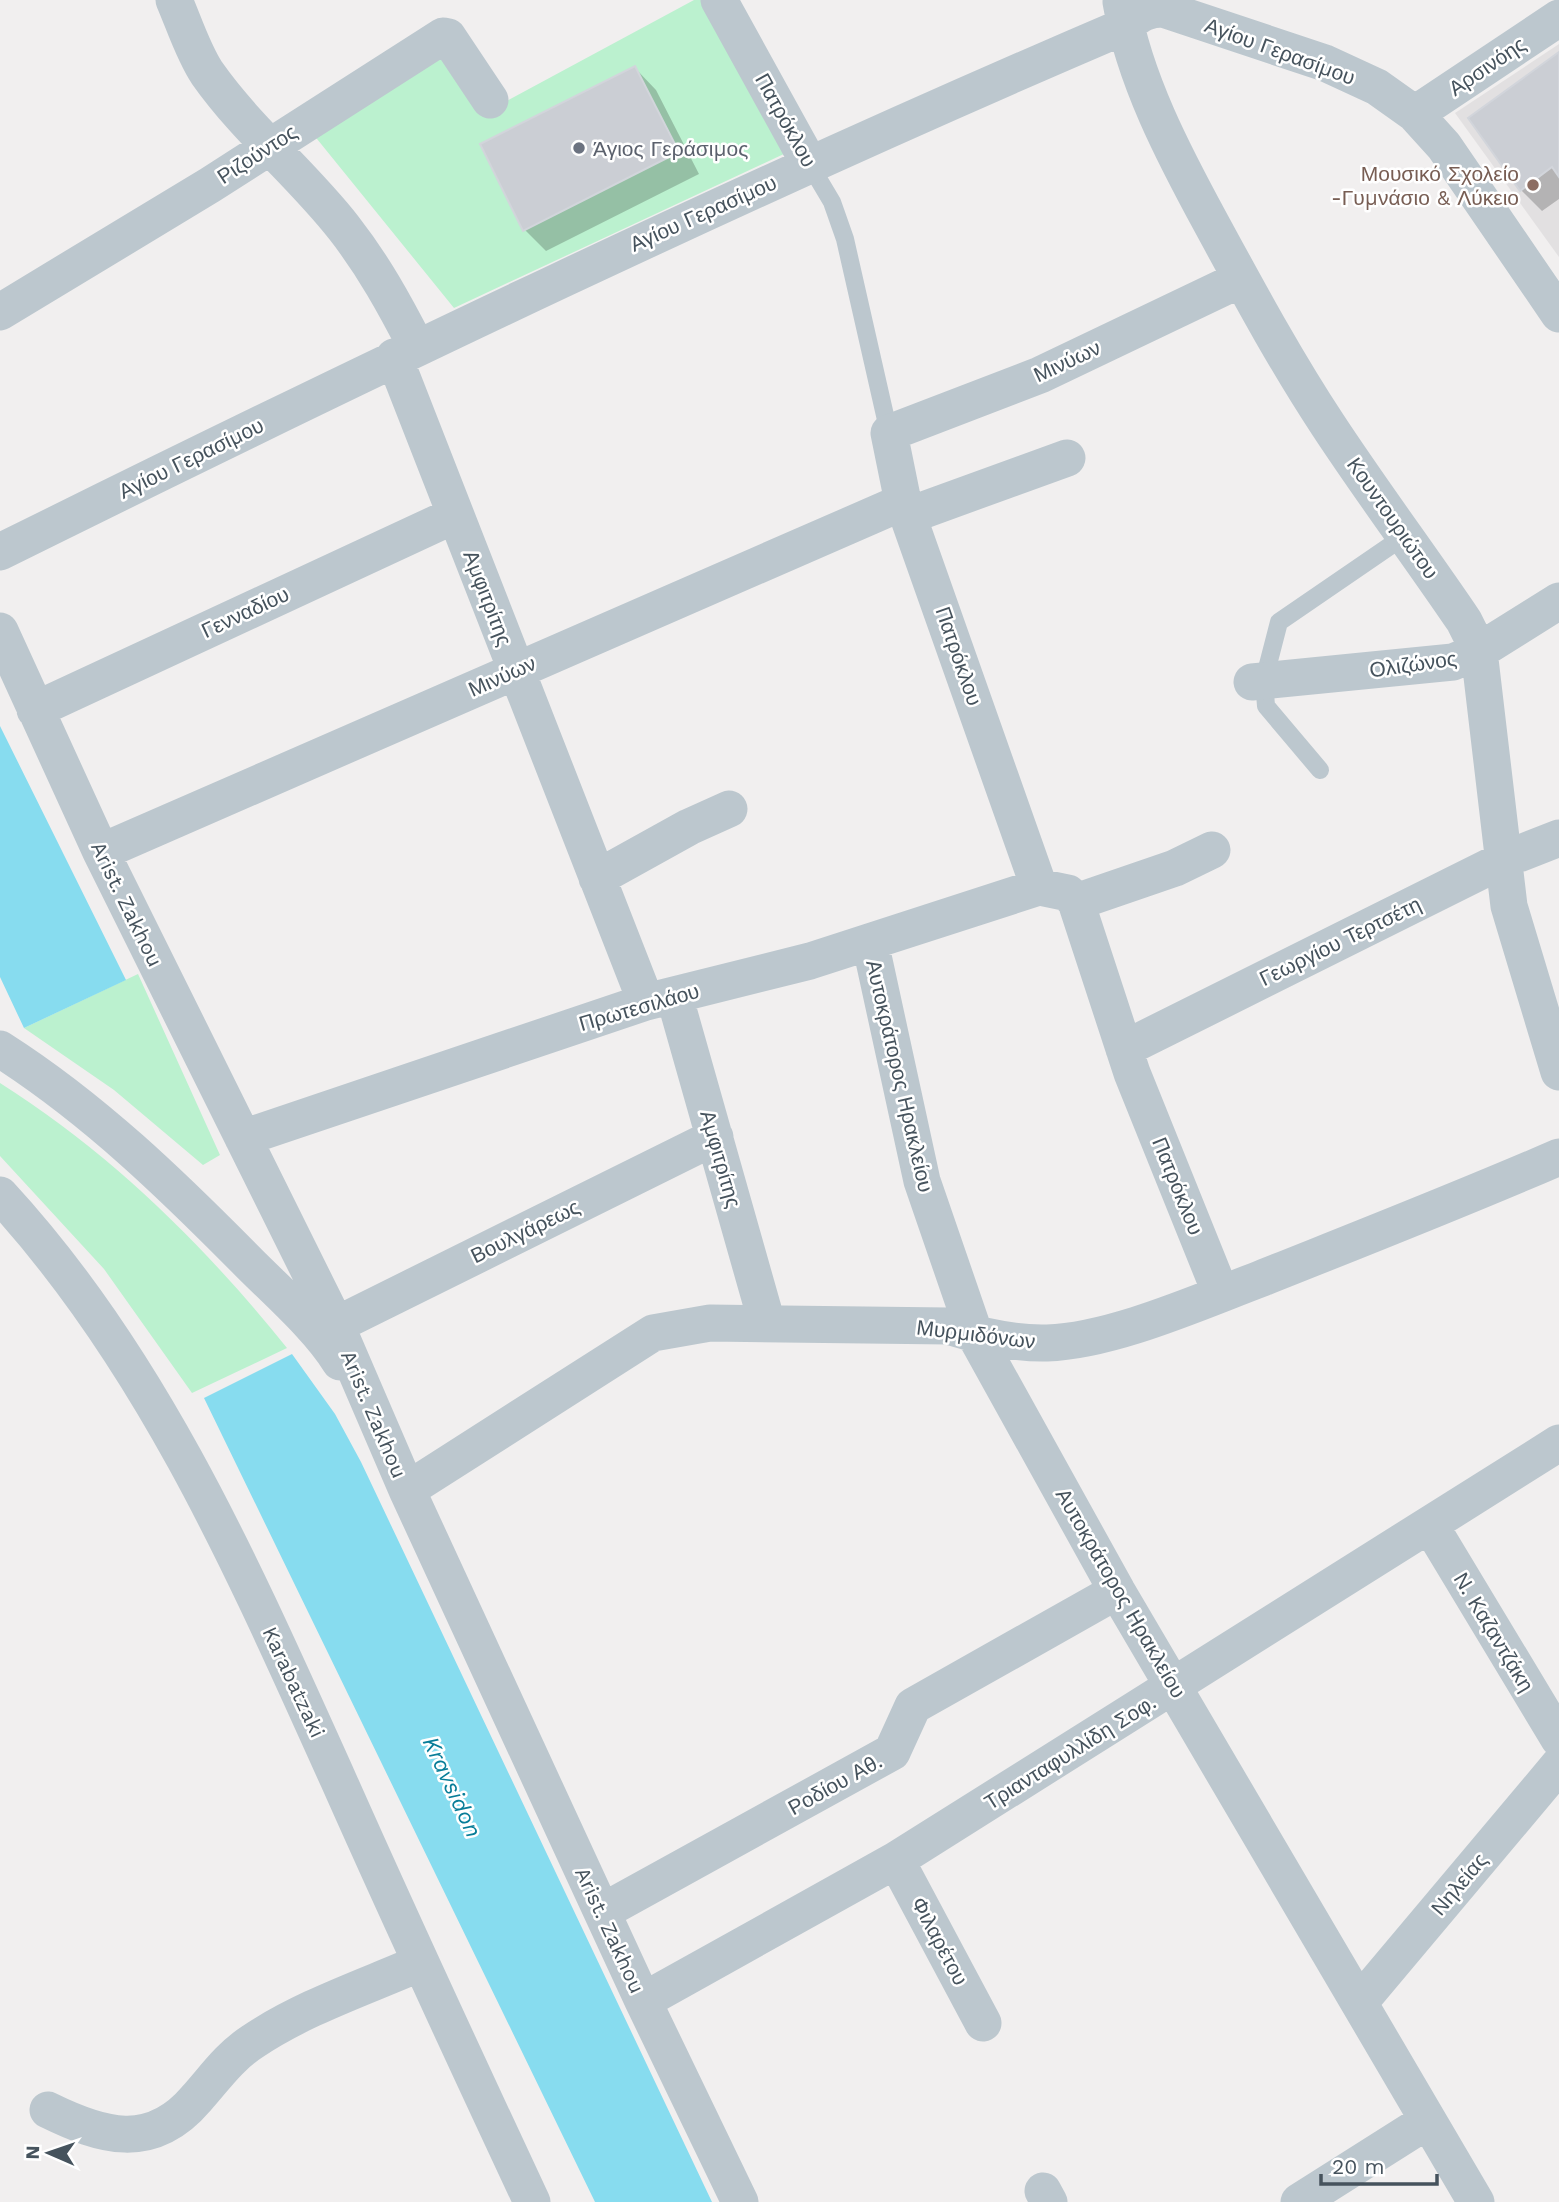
<svg xmlns="http://www.w3.org/2000/svg" width="1559" height="2202" font-family="'Work Sans',sans-serif">
<style>
.education{fill:#e2e0e1}
.green{fill:#bbf1cf}
.water{fill:#87dcef}
.shadow{fill:#0003}
.building{fill:#cbced4;stroke:#d2d5db;stroke-width:2}
.lines{fill:none;stroke-linecap:round;stroke-linejoin:round}
.lane{stroke:#bcc7ce;stroke-width:18}
.street{stroke:#bcc7ce;stroke-width:37}
.worship-dot{fill:#6b7280;stroke:#fff;stroke-width:2.5}
.education-dot{fill:#8d6e63;stroke:#fff;stroke-width:2.5}
.labels{text-anchor:middle;dominant-baseline:central;stroke-width:5;stroke-linejoin:round;paint-order:stroke}
.street-label{font-size:21px;fill:#46535d;stroke:#fff}
.worship-label{font-size:21px;fill:#5b616d;stroke:#fff;text-anchor:start}
.education-label{font-size:21px;fill:#785e54;stroke:#fff;text-anchor:end}
.water-label{font-size:23px;font-style:italic;fill:#087d98;stroke:#fff}
</style>
<rect width="100%" height="100%" fill="#f1efef"/>
<path class="education" d="M1559,44V257L1455,113Z"/>
<path class="green" d="M694,0H708L786,153L454,308L313,134L459,36L503,103Z
M138,974L220,1155L203,1165L114,1090L24,1028Z
M0,1083C111,1153 205,1246 287,1348L192,1393L104,1269L0,1156Z"/>
<path class="water" d="M0,726L126,980L24,1028L0,977Z
M292,1354L335,1414L361,1462L712,2202H595L204,1398Z"/>
<path class="shadow" d="M1559,54V199L1542,211L1521,190Z
M635,68L656,90L699,174L546,251L525,230Z"/>
<path class="building" d="M1559,52V177L1552,167L1520,191L1468,118Z
M635,66L679,152L523,231L480,144Z"/>
<g class="lines">
<path class="lane" d="M810,165L832,202L845,239L889,433
M1320,770L1266,706L1264,680L1279,622L1406,535"/>
<path class="street" d="M174,0C184,23 193,52 207,73C247,130 302,174 344,228C373,265 395,305 416,346
M719,0L810,165
M1121,2C1134,79 1174,155 1211,223C1248,291 1285,360 1328,425C1372,492 1420,556 1464,621L1479,651L1509,906L1559,1072
M1415,114L1559,18
M0,312L210,185L443,36L448,37L490,100
M394,357L646,1002
M910,515L1067,458
M0,552C371,368 744,189 1125,26C1138,16 1145,9 1163,9L1325,63L1377,87L1415,114L1444,146L1559,314
M0,631L101,852L336,1325L407,1490L643,2001L740,2202
M1252,682L1453,662L1479,651L1559,601
M35,710L455,515
M101,852L903,502
M597,878L689,827L729,809
M1076,902L1175,868L1212,850
M870,942L922,1181L975,1335L1117,1591L1476,2202
M674,995L767,1323
M0,1049C94,1109 172,1185 250,1264C279,1293 319,1328 340,1362
M1124,1049L1503,860L1559,838
M243,1138L646,1002L810,961L1039,887
M0,1195C154,1362 246,1575 338,1779C401,1921 466,2061 532,2202
M1221,1294L1132,1073L1076,902L1068,893L1039,887L903,502L889,433L1040,375L1241,279
M336,1325L715,1137
M407,1490L653,1333L710,1323L948,1326C980,1336 1014,1344 1047,1343C1112,1341 1199,1302 1260,1279C1360,1239 1460,1200 1559,1157
M1430,1525L1559,1739
M896,1860L983,2023
M602,1912L892,1752L913,1706L1117,1591
M643,2001L896,1860L1559,1443
M1359,2003L1559,1765
M48,2110C101,2136 151,2152 196,2099C214,2079 229,2057 252,2042C302,2008 365,1987 420,1963
M1043,2191L1049,2202
M1299,2202L1427,2121"/>
</g>
<circle class="worship-dot" cx="579" cy="148" r="7"/>
<circle class="education-dot" cx="1533" cy="185" r="7"/>
<g class="labels">
<g class="street-label">
<text transform="translate(1280 51) rotate(20)">Αγίου Γερασίμου</text>
<text transform="translate(1487 66) rotate(-34)">Αρσινόης</text>
<text transform="translate(786 120) rotate(61)">Πατρόκλου</text>
<text transform="translate(257 154) rotate(-33)">Ριζούντος</text>
<text transform="translate(703 213) rotate(-24)">Αγίου Γερασίμου</text>
<text transform="translate(1067 361) rotate(-25)">Μινύων</text>
<text transform="translate(191 458) rotate(-26)">Αγίου Γερασίμου</text>
<text transform="translate(1393 518) rotate(55)">Κουντουριώτου</text>
<text transform="translate(488 598) rotate(69)">Αμφιτρίτης</text>
<text transform="translate(245 612) rotate(-25)">Γενναδίου</text>
<text transform="translate(959 656) rotate(71)">Πατρόκλου</text>
<text transform="translate(1413 664) rotate(-8)">Ολιζώνος</text>
<text transform="translate(502 676) rotate(-24)">Μινύων</text>
<text transform="translate(127 904) rotate(64)">Arist. Zakhou</text>
<text transform="translate(1340 941) rotate(-26)">Γεωργίου Τερτσέτη</text>
<text transform="translate(639 1007) rotate(-16)">Πρωτεσιλάου</text>
<text transform="translate(900 1076) rotate(77)">Αυτοκράτορος Ηρακλείου</text>
<text transform="translate(721 1159) rotate(74)">Αμφιτρίτης</text>
<text transform="translate(1178 1186) rotate(68)">Πατρόκλου</text>
<text transform="translate(525 1231) rotate(-26)">Βουλγάρεως</text>
<text transform="translate(976 1334) rotate(7)">Μυρμιδόνων</text>
<text transform="translate(374 1414) rotate(67)">Arist. Zakhou</text>
<text transform="translate(1121 1593) rotate(60)">Αυτοκράτορος Ηρακλείου</text>
<text transform="translate(1494 1632) rotate(59)">Ν. Καζαντζάκη</text>
<text transform="translate(294 1682) rotate(65)">Karabatzaki</text>
<text transform="translate(1070 1752) rotate(-32)">Τριανταφυλλίδη Σοφ.</text>
<text transform="translate(835 1784) rotate(-29)">Ροδίου Αθ.</text>
<text transform="translate(1459 1884) rotate(-50)">Νηλείας</text>
<text transform="translate(610 1930) rotate(65)">Arist. Zakhou</text>
<text transform="translate(940 1941) rotate(62)">Φιλαρέτου</text>
</g>
<g class="worship-label">
<text x="593" y="148">Άγιος Γεράσιμος</text>
</g>
<g class="education-label">
<text x="1519" y="173">Μουσικό Σχολείο<tspan x="1519" dy="24">-Γυμνάσιο &amp; Λύκειο</tspan></text>
</g>
<g class="water-label">
<text transform="translate(452 1787) rotate(65)">Kravsidon</text>
</g>
</g>
<g transform="translate(49 2153) rotate(272)" stroke="#ffffff" stroke-width="5" paint-order="stroke">
<path d="M0-5L12 26L0 18L-12 26Z" fill="#46535d"/>
<text y="-10" font-size="19" font-weight="bold" text-anchor="middle" fill="#46535d">N</text>
</g>
<path d="M1321 2174v10h116v-10" fill="none" stroke="#46535d" stroke-width="3.5"/>
<text x="1332" y="2174" font-size="21" fill="#46535d" stroke="#ffffff" stroke-width="5" paint-order="stroke">20 m</text>
</svg>
